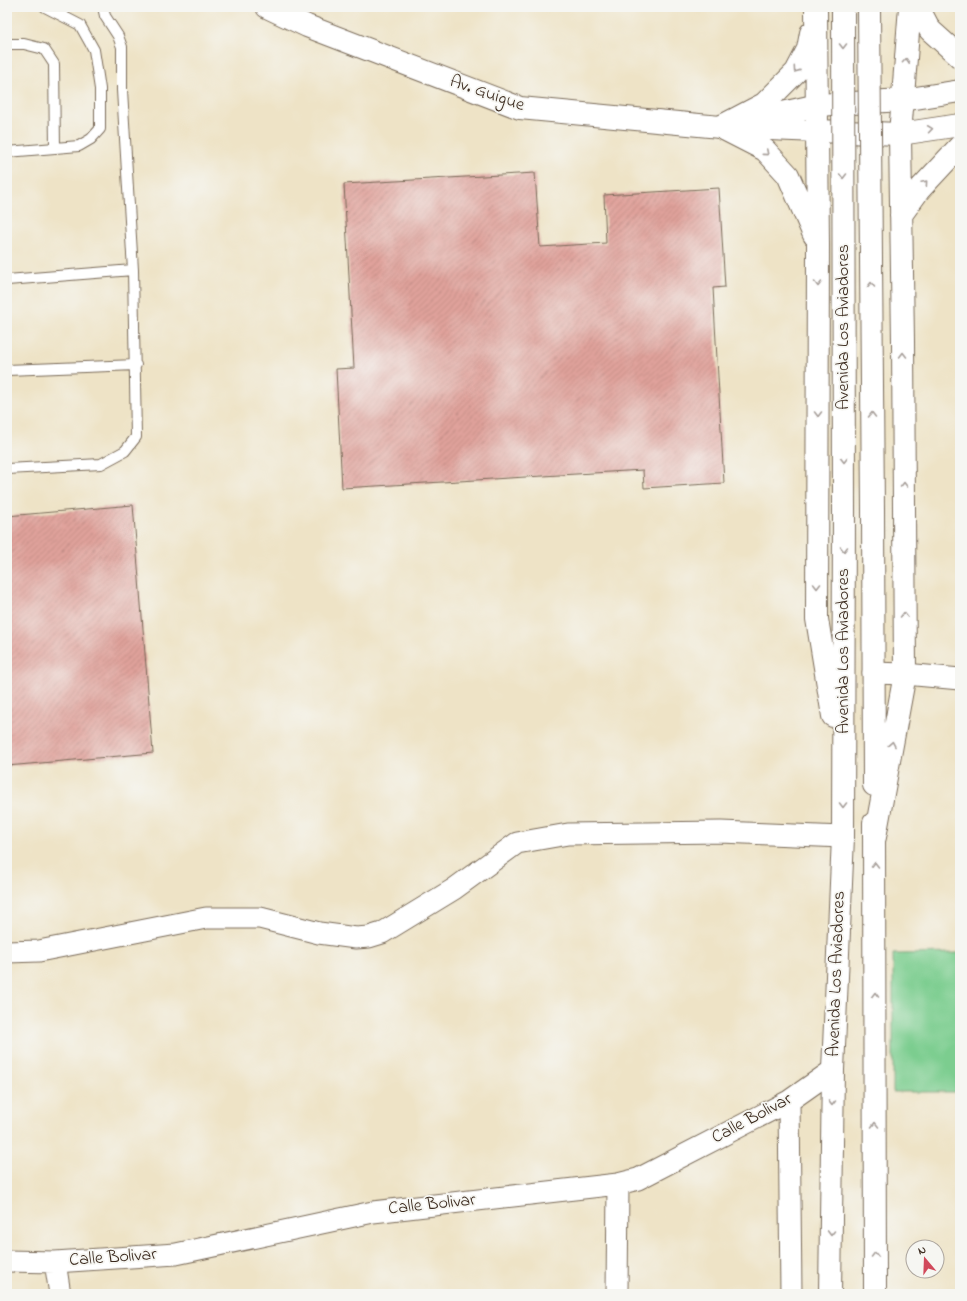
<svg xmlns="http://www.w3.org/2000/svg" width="967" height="1301" font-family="'Indie Flower',sans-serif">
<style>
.garden{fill:#7bcd8f;stroke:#5b7c56}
.building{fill:url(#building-hatch)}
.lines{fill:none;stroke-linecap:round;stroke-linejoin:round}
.service-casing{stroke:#7a6b59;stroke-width:12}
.minor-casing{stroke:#7a6b59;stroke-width:23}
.tertiary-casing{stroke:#7a6b59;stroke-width:24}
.secondary-casing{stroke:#7a6b59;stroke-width:24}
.primary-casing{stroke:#7a6b59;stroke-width:24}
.service{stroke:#fff;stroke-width:10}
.minor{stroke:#fff;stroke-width:21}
.tertiary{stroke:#fff;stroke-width:22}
.secondary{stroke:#fff;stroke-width:22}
.primary{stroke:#fff;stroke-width:22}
.primary-bridge-casing{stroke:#7a6b59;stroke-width:24;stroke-linecap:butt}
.primary-bridge{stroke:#fff;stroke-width:22}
.oneway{stroke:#a79f9a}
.labels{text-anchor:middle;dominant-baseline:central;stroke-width:3.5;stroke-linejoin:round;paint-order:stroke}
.street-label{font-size:18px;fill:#3b2a1e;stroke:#f6f6f2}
</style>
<defs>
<pattern id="building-hatch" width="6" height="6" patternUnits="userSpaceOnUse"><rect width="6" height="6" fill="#e0a29b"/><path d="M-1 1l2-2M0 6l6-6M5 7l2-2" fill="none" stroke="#b7847e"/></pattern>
</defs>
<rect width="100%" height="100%" fill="#f6f6f2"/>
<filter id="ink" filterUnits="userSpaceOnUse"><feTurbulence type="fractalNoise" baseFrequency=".025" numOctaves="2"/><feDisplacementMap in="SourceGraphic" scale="8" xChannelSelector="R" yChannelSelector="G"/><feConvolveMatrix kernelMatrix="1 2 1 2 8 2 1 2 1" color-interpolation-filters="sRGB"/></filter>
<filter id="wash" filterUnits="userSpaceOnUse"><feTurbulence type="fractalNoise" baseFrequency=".012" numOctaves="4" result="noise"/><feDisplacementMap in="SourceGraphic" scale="16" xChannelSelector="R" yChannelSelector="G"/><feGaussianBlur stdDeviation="0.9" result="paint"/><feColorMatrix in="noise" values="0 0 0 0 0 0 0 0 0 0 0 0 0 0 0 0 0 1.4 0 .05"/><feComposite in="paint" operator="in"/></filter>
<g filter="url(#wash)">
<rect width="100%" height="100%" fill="#eee3c6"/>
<path class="garden" d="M960,953V1092H893V954Z"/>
<g id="blocks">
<path class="building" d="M535,173L540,247L606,243L604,195L719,188L725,287L713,288L724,483L644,488L643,470L342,488L336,369L354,368L344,184Z
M133,505L153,753L7,766V516Z"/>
</g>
</g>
<g filter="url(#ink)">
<use href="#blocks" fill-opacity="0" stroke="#7a6b59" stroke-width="1"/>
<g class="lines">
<defs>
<path id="service" d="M7,44H24L44,49L54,64L55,148
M7,152L79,146L91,139L100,129V89L94,50L80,25L45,7
M7,280L133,270
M7,370L136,365
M7,469L101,464L125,451L136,437L133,270L122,90V47L118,36L105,16L103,7"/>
<path id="minor" d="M873,673L905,674L960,679
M7,952L39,951L206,918H260L319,933L356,938L369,937L382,933L454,889L517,843L568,834L721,832L843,837
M789,1101L791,1294
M7,1261L55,1262L176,1254L373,1212L618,1184L638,1179L789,1101L833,1070
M55,1262L60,1294
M617,1294L618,1184"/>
<path id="tertiary" d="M267,7L307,26L520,108L720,127L817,131
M751,120L818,105"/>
<path id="secondary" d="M818,105L903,100L960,91
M817,131L900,134L960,125"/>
<path id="primary" d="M816,7L818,245L817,619L833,716
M918,7L930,30L960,57
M720,127L764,104L796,72L808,49L811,33
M720,127L765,150L788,175L814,235
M901,215L919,190L960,146
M873,510L874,785
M874,823L875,1294
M875,837L905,674L903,341L900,134L910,7
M830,1294L833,1070L843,837L844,510"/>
</defs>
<use href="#service" class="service-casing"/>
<use href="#minor" class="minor-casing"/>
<use href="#tertiary" class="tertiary-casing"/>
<use href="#secondary" class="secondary-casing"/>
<use href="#primary" class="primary-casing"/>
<use href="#service" class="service"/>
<use href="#minor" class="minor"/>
<use href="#tertiary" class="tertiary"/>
<use href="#secondary" class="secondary"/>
<use href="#primary" class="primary"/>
<defs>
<path id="primary-bridge" d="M843,7L844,510
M869,7L873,510"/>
</defs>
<use href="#primary-bridge" class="primary-bridge-casing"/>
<use href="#primary-bridge" class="primary-bridge"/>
</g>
<defs><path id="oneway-chevron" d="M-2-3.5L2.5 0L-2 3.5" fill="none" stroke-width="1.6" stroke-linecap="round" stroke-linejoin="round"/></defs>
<g class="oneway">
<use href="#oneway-chevron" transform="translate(843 46) rotate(90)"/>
<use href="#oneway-chevron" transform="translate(906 61) rotate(-86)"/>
<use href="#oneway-chevron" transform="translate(796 70) rotate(125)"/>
<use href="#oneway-chevron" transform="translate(930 129) rotate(-8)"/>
<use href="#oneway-chevron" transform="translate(766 153) rotate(40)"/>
<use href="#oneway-chevron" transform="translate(843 176) rotate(90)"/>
<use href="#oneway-chevron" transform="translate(925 183) rotate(-49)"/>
<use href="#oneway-chevron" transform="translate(818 284) rotate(90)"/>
<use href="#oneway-chevron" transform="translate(871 285) rotate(-90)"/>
<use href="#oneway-chevron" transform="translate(903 355) rotate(-90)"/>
<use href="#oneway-chevron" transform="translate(818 414) rotate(90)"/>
<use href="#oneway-chevron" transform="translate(872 415) rotate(-90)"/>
<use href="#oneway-chevron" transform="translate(844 460) rotate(90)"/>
<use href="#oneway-chevron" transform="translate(904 485) rotate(-90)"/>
<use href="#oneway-chevron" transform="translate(844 549) rotate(90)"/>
<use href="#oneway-chevron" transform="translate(817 586) rotate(90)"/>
<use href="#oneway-chevron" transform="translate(904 615) rotate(-90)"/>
<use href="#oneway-chevron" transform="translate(892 744) rotate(-80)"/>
<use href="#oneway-chevron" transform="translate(843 805) rotate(90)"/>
<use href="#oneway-chevron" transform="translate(875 865) rotate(-90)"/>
<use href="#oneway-chevron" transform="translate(875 995) rotate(-90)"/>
<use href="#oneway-chevron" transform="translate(832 1103) rotate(91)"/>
<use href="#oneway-chevron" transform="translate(875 1125) rotate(-90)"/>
<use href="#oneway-chevron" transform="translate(831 1233) rotate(91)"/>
<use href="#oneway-chevron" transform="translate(875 1255) rotate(-90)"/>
</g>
</g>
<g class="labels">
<g class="street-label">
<text transform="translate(487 94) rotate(19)">Av. Guigue</text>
<text transform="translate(844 327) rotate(-90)">Avenida Los Aviadores</text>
<text transform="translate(844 651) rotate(-90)">Avenida Los Aviadores</text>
<text transform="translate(837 974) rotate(-88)">Avenida Los Aviadores</text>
<text transform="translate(752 1119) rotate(-28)">Calle Bolivar</text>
<text transform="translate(432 1205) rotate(-6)">Calle Bolivar</text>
<text transform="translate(113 1258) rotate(-4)">Calle Bolivar</text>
</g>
</g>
<rect width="967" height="1301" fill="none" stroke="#f6f6f2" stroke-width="24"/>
<g transform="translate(925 1259) rotate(341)"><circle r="19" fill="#f6f6f2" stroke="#aba49d"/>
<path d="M0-3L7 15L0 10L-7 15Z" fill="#d1495b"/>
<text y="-6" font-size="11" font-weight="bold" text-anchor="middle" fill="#3b2a1e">N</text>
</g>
</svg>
